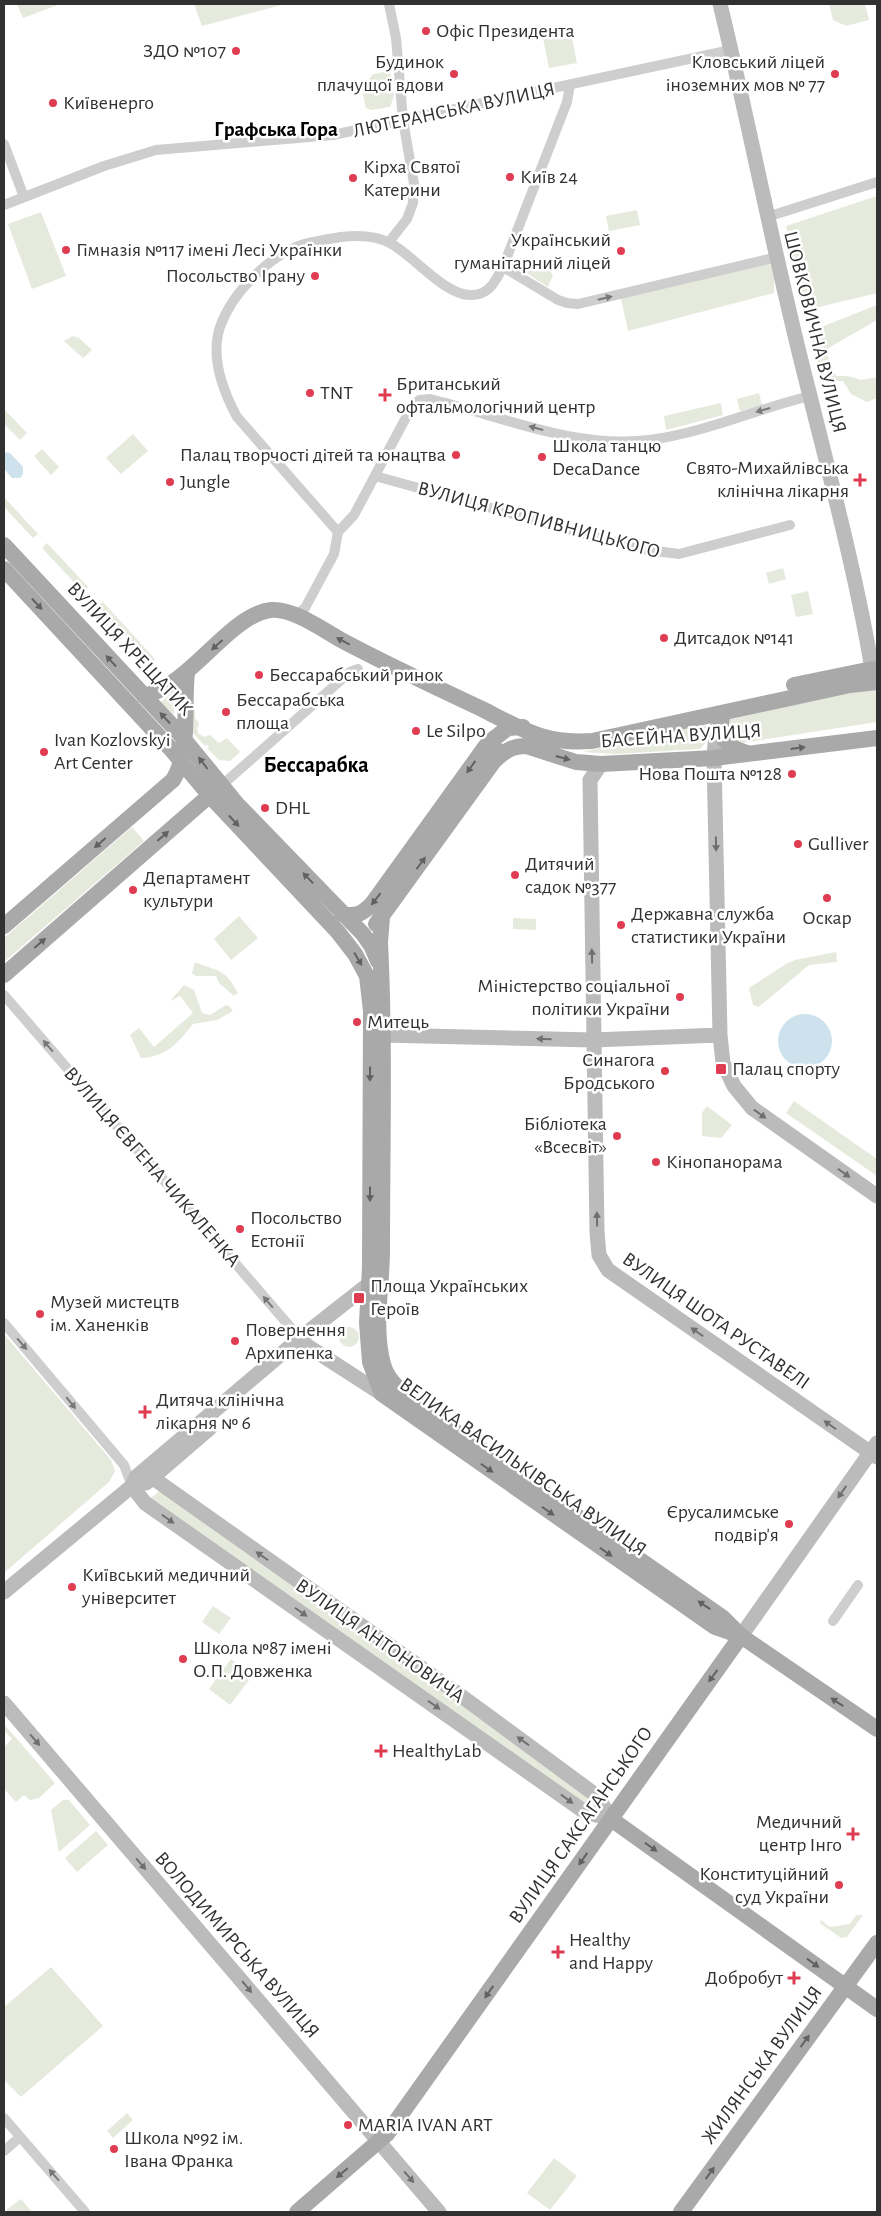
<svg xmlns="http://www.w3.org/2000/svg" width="881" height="2216" font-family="'Alegreya Sans',sans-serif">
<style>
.green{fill:#e5eadd}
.water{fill:#cde2ec}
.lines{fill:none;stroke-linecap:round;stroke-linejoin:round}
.street{stroke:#cecece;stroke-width:10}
.secondary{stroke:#bbb;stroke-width:15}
.primary{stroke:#a9a9a9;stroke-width:16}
.oneway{fill:#787878}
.oneway2{fill:#616161}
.oneway3{fill:#6f6f6f}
.poi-dot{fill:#df3c51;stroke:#fff;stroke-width:2}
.labels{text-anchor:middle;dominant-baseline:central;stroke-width:5;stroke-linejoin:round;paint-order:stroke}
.poi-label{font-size:20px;fill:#313131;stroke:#fff;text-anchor:start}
.street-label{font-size:20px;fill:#313131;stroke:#fff}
.neighbourhood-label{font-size:21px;font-weight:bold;fill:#000;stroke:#fff}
.quarter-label{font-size:22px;font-weight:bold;fill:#000;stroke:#fff}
</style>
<rect width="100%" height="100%" fill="#fff"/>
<path class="green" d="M17,4H60L23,18Z
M194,4H285L202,26Z
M829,4H865L869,20L846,26L833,20Z
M571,32L577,63L549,68L543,38Z
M390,71L394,96L390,107L371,110L366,108L362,89L373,74Z
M877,196V293L811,309L803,302L786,226Z
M637,210L640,225L609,231L606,216Z
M41,212L66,276L32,289L8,224Z
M520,258L552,269L551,273L553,275L548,287L522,270L518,265Z
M769,259L774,278V293L628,331L620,294Z
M877,305V320L825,350L836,376H848L861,380L877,377V398L867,402L851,394L843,381L821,382L811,331Z
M73,336L79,338L92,350L83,358L64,341Z
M759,393L762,405L740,411L737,399Z
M721,403L723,415L666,430L664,416Z
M4,409L27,433L20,440L4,424Z
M133,434L148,451L121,474L106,458Z
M42,449L59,467L51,475L34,456Z
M4,497L38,534L33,538L4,507Z
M47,543L88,587L83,592L42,548Z
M783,568L786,579L769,584L766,573Z
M808,591L813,614L796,617L791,595Z
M103,602L155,659L150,663L98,606Z
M877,689V722L735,744L724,733L728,720L854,691Z
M174,690V715L161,702Z
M189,698L195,704V718L199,723L197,729L199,734L204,737L210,735L219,743L227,738L240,752L230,761L219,760L207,748L209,747L207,745L205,746L190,730Z
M703,724L710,730L709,739L700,749L616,754L583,752Z
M132,827L144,841L4,962V938Z
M239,916L258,938L231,960L214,939Z
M513,918L536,919V930L513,929Z
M836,952L837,962L809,965L761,1005L758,1007L753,1005L749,988L786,964L795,960Z
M195,962C218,972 224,967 238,993L234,996L219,983L216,976H196L192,973Z
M184,985L194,990L202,1013L210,1015L226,1005L229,1006L233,1011L217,1020L193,1024C178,1043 166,1057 141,1058L130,1035L139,1028L154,1047L193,1013L180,996L170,1001Z
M794,1101L877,1159V1176L786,1113Z
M707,1106L732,1125L721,1138L702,1136V1113Z
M339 1337a10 10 0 1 1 20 0a10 10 0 1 1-20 0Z
M4,1334L111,1460L115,1471L109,1482L4,1573Z
M164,1487L597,1796L585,1812L145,1503Z
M213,1606L231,1618L219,1634L202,1622Z
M231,1659L253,1675L230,1705L209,1689Z
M4,1724L55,1783L39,1798L30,1800L24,1795L16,1802L4,1789V1747L12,1739L4,1730Z
M63,1800H69L90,1825L59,1852L51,1810Z
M96,1831L108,1845L77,1872L65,1858Z
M856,1915H863L847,1937L841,1938L820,1923L821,1920L830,1927L850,1924Z
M51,1967L103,2026L21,2097L4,2080V2007Z
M127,2113L133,2120L113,2138L107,2131Z
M554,2158L577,2176L550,2210L527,2193Z
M21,2199L32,2212H8L6,2210Z"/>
<path class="water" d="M4,452L10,453L23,467V474L20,478H12L4,469Z
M778 1041a27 27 0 1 1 54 0a27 27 0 1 1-54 0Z"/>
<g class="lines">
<path class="street" d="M4,144L24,197
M4,205L104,166L156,150L333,135L731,50
M767,217L877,182
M389,242L407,219L413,203L414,184L403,120L396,38L389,4
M503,267L558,300L567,303L578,304L777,257
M375,476L593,536L647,550L679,554L790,525
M338,532L237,417C223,391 210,357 220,327C232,293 269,255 304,244C316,241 329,239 341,237C357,235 375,235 390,243C413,255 445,296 471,295C490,295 495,281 503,267L567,102L570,85
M295,615L305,608L334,554L338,532L354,515L410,410L419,400L430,399C501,416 574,449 649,440C704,433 756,409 810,396
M221,786L350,672L358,669
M4,995L304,1343
M4,1323L124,1465L132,1486
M833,1621L858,1585
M4,2118L85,2212
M4,2151L20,2137"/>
<path class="secondary" d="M720,4C751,131 775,261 808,388C831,481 856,574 872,669
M720,720L716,730L714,758L720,1035L723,1063L734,1086L752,1108L877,1196
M601,764L590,780L597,1232L599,1255L608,1270L877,1457
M382,1035L593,1040L720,1035
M306,1345L382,1394
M143,1471L464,1698L597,1796L611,1819
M146,1483L210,1428
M132,1486L145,1503L585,1812L611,1819
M4,1592L132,1486L136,1477L299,1339L369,1284H379
M741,1636L877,1443
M4,1703L439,2212"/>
<path class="primary" d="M4,545L178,732L237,804L363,934L372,947L378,961
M4,569L170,748L210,796L338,932L355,954L367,976L371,1011L370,1267L367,1323L370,1362L382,1394L715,1627L741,1636
M794,685L872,669L877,670
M144,696C193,683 229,615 271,610C293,608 323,630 343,641C388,665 435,687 482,709C502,719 522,731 544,737C560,742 576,742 592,741L850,685L877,682
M722,718C717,739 729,748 747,753
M494,761C505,751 512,746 526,746L576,762L601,764L714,758L877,738
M342,914C356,917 362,914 372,904L488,743L508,728L523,727
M382,917L380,942C385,1044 382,1148 382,1250C382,1288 373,1327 383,1364C387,1379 399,1389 410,1400L722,1617L741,1636L877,1729
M376,924L494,761L499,751
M4,926L173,780C191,752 183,705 187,673
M4,975L217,789
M611,1819L877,2009
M297,2212L387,2134L741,1636
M681,2212L877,1943"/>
</g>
<defs><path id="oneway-solid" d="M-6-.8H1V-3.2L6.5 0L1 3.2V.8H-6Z" transform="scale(1.25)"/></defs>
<g class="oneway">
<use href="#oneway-solid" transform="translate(605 298) rotate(-13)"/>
<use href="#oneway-solid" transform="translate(763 410) rotate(164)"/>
<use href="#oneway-solid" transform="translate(536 428) rotate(-165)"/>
<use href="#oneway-solid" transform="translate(48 1046) rotate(-131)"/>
<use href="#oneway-solid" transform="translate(268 1302) rotate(-131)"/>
<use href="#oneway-solid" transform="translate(22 1344) rotate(49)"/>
<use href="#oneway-solid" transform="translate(71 1403) rotate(51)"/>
<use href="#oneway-solid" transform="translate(54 2175) rotate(-131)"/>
</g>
<g class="oneway2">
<use href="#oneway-solid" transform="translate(37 604) rotate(47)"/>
<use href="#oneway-solid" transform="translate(343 641) rotate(-152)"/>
<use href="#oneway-solid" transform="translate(217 645) rotate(138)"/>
<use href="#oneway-solid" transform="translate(111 661) rotate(-133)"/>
<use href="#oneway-solid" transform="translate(165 718) rotate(-133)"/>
<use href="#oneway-solid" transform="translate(798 748) rotate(-7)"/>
<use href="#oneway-solid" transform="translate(563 758) rotate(15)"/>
<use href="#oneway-solid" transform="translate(203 763) rotate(-127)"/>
<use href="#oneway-solid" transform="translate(471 767) rotate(126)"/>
<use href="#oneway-solid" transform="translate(234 821) rotate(47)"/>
<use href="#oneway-solid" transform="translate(163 836) rotate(-41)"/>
<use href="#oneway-solid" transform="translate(100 843) rotate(139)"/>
<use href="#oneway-solid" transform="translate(421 863) rotate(-54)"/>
<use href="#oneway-solid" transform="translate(308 878) rotate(-134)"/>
<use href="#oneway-solid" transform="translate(376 899) rotate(128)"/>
<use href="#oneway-solid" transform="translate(40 943) rotate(-41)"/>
<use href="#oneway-solid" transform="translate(358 959) rotate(59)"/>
<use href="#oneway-solid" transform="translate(370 1074) rotate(91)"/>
<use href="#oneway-solid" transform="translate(370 1194) rotate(90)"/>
<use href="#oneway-solid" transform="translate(487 1468) rotate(35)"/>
<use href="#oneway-solid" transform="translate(548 1511) rotate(35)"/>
<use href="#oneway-solid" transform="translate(606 1552) rotate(35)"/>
<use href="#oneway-solid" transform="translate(704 1605) rotate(-146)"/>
<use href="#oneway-solid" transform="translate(713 1676) rotate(126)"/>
<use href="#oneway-solid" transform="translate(837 1702) rotate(-146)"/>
<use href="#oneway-solid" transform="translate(651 1847) rotate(35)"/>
<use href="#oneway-solid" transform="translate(583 1859) rotate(125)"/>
<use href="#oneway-solid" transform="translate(813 1963) rotate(36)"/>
<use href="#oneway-solid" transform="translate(489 1992) rotate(125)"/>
<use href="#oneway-solid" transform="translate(805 2041) rotate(-54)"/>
<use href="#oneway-solid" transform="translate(342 2173) rotate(140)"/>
<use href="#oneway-solid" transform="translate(710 2173) rotate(-54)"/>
</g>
<g class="oneway3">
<use href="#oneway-solid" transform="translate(716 844) rotate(89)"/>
<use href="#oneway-solid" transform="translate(592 956) rotate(-91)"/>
<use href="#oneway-solid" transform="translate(544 1039) rotate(-179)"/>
<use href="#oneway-solid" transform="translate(760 1114) rotate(36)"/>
<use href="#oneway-solid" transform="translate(844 1173) rotate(35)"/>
<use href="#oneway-solid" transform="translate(597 1219) rotate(-91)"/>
<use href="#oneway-solid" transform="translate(697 1332) rotate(-145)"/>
<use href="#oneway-solid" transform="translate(830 1425) rotate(-145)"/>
<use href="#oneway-solid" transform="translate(842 1492) rotate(125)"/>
<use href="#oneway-solid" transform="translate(168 1519) rotate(35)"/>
<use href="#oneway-solid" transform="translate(262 1556) rotate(-145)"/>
<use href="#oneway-solid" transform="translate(301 1612) rotate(35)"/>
<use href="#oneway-solid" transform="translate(434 1705) rotate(35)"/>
<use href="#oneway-solid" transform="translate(35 1740) rotate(49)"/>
<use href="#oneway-solid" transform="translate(523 1741) rotate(-144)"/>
<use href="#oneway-solid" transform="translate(567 1799) rotate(36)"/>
<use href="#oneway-solid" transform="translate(141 1864) rotate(49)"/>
<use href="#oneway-solid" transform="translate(247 1987) rotate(50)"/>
<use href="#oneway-solid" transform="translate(409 2177) rotate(49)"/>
</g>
<g class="poi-dot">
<circle cx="426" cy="31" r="5"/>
<circle cx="236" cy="51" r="5"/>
<circle cx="454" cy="74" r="5"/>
<circle cx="835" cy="74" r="5"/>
<circle cx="53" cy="103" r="5"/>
<circle cx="510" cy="177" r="5"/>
<circle cx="353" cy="178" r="5"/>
<circle cx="66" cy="250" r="5"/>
<circle cx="621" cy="251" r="5"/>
<circle cx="315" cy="276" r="5"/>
<circle cx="310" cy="393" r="5"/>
<path d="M382.5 387.5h5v5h5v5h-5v5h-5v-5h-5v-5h5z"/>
<circle cx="456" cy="455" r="5"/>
<circle cx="542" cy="457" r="5"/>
<path d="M857.5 472.5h5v5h5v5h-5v5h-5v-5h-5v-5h5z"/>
<circle cx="170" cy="482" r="5"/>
<circle cx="664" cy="638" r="5"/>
<circle cx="259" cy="675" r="5"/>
<circle cx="226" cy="712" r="5"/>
<circle cx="416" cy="731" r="5"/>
<circle cx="44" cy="752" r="5"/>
<circle cx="792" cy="774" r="5"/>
<circle cx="265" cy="808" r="5"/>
<circle cx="798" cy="844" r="5"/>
<circle cx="515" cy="875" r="5"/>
<circle cx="133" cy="890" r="5"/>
<circle cx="827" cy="898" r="5"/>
<circle cx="621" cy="925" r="5"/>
<circle cx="680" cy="997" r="5"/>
<circle cx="357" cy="1022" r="5"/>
<rect x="715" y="1063" width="12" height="12" rx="2.5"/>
<circle cx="665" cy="1071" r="5"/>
<circle cx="617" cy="1136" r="5"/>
<circle cx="656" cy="1162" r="5"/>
<circle cx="240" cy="1229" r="5"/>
<rect x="353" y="1292" width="12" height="12" rx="2.5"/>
<circle cx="40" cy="1314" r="5"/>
<circle cx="235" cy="1341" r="5"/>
<path d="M142.5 1404.5h5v5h5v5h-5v5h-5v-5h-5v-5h5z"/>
<circle cx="789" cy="1524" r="5"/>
<circle cx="72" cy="1587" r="5"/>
<circle cx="183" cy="1659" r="5"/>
<path d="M378.5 1743.5h5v5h5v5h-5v5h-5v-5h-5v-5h5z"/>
<path d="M850.5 1826.5h5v5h5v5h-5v5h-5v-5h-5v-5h5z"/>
<circle cx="839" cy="1885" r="5"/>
<path d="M555.5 1944.5h5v5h5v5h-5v5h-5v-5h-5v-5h5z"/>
<path d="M791.5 1970.5h5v5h5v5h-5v5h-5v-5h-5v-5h5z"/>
<circle cx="348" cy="2125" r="5"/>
<circle cx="114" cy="2149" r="5"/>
</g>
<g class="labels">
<g class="poi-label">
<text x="436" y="31">Офіс Президента</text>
<text x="226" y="51" text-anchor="end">ЗДО №107</text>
<text x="444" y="62" text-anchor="end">Будинок<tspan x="444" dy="23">плачущої вдови</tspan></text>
<text x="825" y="62" text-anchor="end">Кловський ліцей<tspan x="825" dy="23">іноземних мов № 77</tspan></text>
<text x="63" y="103">Київенерго</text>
<text x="363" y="167">Кірха Святої<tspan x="363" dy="23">Катерини</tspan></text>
<text x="520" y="177">Київ 24</text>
<text x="611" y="240" text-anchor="end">Український<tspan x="611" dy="23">гуманітарний ліцей</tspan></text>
<text x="76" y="250">Гімназія №117 імені Лесі Українки</text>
<text x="305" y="276" text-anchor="end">Посольство Ірану</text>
<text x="396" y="384">Британський<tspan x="396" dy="23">офтальмологічний центр</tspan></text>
<text x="320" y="393">TNT</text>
<text x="552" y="446">Школа танцю<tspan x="552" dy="23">DecaDance</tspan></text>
<text x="446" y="455" text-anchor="end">Палац творчості дітей та юнацтва</text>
<text x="849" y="468" text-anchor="end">Свято-Михайлівська<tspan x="849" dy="23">клінічна лікарня</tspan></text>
<text x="180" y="482">Jungle</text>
<text x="674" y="638">Дитсадок №141</text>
<text x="269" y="675">Бессарабський ринок</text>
<text x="236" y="700">Бессарабська<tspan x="236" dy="23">площа</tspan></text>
<text x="426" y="731">Le Silpo</text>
<text x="54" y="740">Ivan Kozlovskyi<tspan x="54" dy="23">Art Center</tspan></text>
<text x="782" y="774" text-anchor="end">Нова Пошта №128</text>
<text x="275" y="808">DHL</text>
<text x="808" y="844">Gulliver</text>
<text x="525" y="864">Дитячий<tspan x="525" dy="23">садок №377</tspan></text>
<text x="143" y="878">Департамент<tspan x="143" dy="23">культури</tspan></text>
<text x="631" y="914">Державна служба<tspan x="631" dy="23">статистики України</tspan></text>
<text x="827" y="918" text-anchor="middle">Оскар</text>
<text x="670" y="986" text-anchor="end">Міністерство соціальної<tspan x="670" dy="23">політики України</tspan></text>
<text x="367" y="1022">Митець</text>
<text x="655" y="1060" text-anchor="end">Синагога<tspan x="655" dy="23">Бродського</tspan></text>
<text x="732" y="1069">Палац спорту</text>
<text x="607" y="1124" text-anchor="end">Бібліотека<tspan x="607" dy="23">«Всесвіт»</tspan></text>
<text x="666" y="1162">Кінопанорама</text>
<text x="250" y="1218">Посольство<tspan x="250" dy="23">Естонії</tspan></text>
<text x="370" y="1286">Площа Українських<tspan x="370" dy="23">Героїв</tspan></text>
<text x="50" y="1302">Музей мистецтв<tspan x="50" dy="23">ім. Ханенків</tspan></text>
<text x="245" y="1330">Повернення<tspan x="245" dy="23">Архипенка</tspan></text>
<text x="156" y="1400">Дитяча клінічна<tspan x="156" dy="23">лікарня № 6</tspan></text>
<text x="779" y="1512" text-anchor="end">Єрусалимське<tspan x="779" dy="23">подвір'я</tspan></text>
<text x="82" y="1575">Київський медичний<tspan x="82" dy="23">університет</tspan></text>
<text x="193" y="1648">Школа №87 імені<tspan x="193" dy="23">О.П. Довженка</tspan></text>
<text x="392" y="1751">HealthyLab</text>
<text x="842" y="1822" text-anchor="end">Медичний<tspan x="842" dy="23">центр Інго</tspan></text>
<text x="829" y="1874" text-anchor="end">Конституційний<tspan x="829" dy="23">суд України</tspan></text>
<text x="569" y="1940">Healthy<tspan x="569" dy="23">and Happy</tspan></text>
<text x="783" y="1978" text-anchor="end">Добробут</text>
<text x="358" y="2125">MARIA IVAN ART</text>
<text x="124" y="2138">Школа №92 ім.<tspan x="124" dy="23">Івана Франка</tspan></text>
</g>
<g class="street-label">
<text transform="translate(454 110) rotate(-12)">ЛЮТЕРАНСЬКА ВУЛИЦЯ</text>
<text transform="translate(815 332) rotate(76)">ШОВКОВИЧНА ВУЛИЦЯ</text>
<text transform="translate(539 520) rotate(15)">ВУЛИЦЯ КРОПИВНИЦЬКОГО</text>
<text transform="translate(130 649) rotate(47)">ВУЛИЦЯ ХРЕЩАТИК</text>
<text transform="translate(681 736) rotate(-4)">БАСЕЙНА ВУЛИЦЯ</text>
<text transform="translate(152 1167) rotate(49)">ВУЛИЦЯ ЄВГЕНА ЧИКАЛЕНКА</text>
<text transform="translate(716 1321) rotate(35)">ВУЛИЦЯ ШОТА РУСТАВЕЛІ</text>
<text transform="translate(523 1467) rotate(35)">ВЕЛИКА ВАСИЛЬКІВСЬКА ВУЛИЦЯ</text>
<text transform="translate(380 1641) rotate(35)">ВУЛИЦЯ АНТОНОВИЧА</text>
<text transform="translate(581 1825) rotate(-55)">ВУЛИЦЯ САКСАГАНСЬКОГО</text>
<text transform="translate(237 1945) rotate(49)">ВОЛОДИМИРСЬКА ВУЛИЦЯ</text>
<text transform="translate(762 2065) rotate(-54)">ЖИЛЯНСЬКА ВУЛИЦЯ</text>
</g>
<g class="neighbourhood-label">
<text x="276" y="129">Графська Гора</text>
</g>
<g class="quarter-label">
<text x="316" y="765">Бессарабка</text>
</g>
</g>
<rect width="881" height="2216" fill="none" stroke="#313131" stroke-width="10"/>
</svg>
